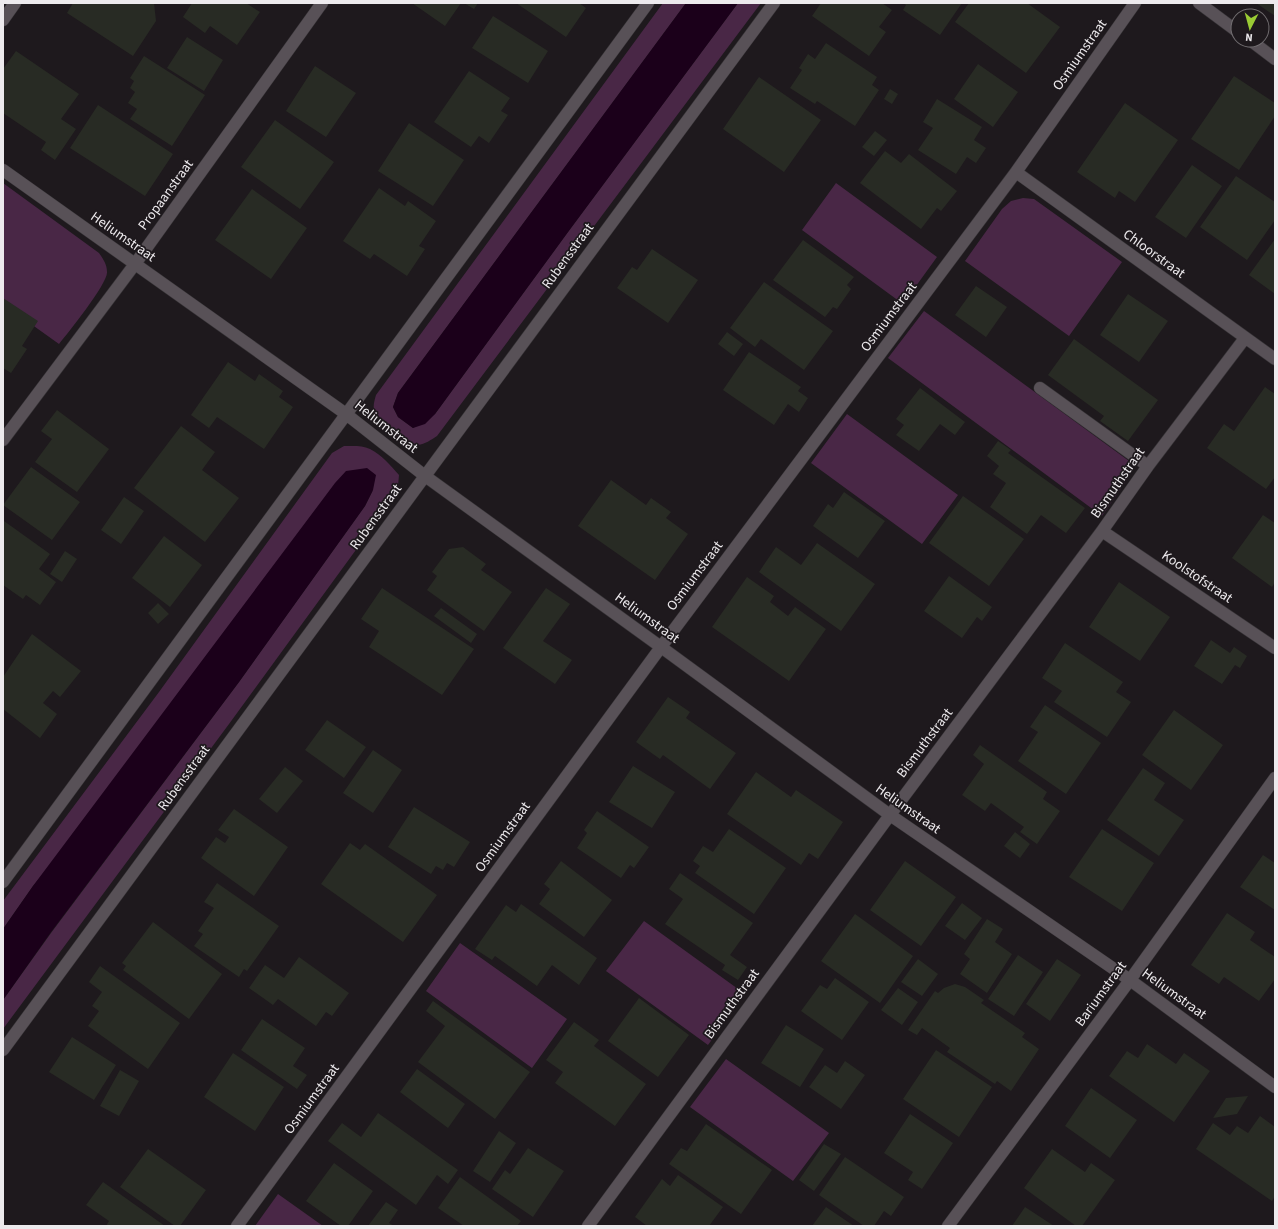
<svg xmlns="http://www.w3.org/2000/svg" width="1278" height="1229" font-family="'Source Sans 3',sans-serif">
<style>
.green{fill:#492746}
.water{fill:#1b001a}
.building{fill:#282b24}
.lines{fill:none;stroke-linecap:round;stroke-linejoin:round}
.minor-casing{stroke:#363336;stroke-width:13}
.minor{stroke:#585157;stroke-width:12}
.labels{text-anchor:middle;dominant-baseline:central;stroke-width:3.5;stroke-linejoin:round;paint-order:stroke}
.street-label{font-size:14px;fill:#edeaed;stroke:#1e191d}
</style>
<rect width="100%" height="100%" fill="#1e191d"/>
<path class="green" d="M663,3H686L398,393L393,407L398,417L413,428L435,414L568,232L738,3H761L437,436C431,440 425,444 418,445C405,445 380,427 376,416C372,408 374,402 376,395Z
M3,183L99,253C103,259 107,264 107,272C108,283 68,333 59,344L3,304Z
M836,183L937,257L903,304L802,230Z
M1023,198L1034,199L1122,262L1069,336L965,261L1002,209L1011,201Z
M924,311L1129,461L1132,470L1128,478L1102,516L888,358Z
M847,414L958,495L922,544L811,463Z
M344,446C352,446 362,445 370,449C382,455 390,465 399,475L398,486L393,499L229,724L3,1029V1000L51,933L239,682L365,506L373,490L33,886L3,929V901L159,692L332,453Z
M644,921L745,994L708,1045L606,971Z
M460,943L567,1019L532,1068L426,991Z
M726,1059L829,1133L793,1181L690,1107Z
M278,1194L323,1226H255Z"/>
<path class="water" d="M686,3H738L568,232L435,414L425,424L413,428L398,417L393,407L398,393Z
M367,468L376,475L373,490L365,506L239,682L51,932L3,1000V929L33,886L335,483L346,471Z"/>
<path class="building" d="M73,3H154L156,21L133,56L67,13Z
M192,3H246L260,12L237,45L210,26L205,33L183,17Z
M412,3H461L445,26Z
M464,3H478L474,9Z
M516,3H579L586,8L566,37Z
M821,3H882L892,10L879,27L886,32L869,56L812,16Z
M903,3H962L940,35L903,10L906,5Z
M969,3H1027L1060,27L1026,73L955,22Z
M1256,3H1275V16Z
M493,16L548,51L528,83L472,48Z
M187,37L223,60L204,91L167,68Z
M826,43L877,77L872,85L879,90L855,126L817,101L815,104L790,88L802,70L799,68L808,54L815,59Z
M16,51L79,94L61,119L76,129L55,160L41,150L46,142L3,113V69Z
M144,56L205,95L172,146L130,119L137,109L128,103L135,92L130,88L134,81L130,78Z
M978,64L1018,92L993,127L954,99Z
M315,66L356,93L326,137L286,111Z
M469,71L510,98L501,111L508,115L489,143L479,136L471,147L434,122Z
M1234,76L1275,103V116L1239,170L1191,139Z
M759,77L821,120L784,172L723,129Z
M890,89L898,94L892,104L884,99Z
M937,99L982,127L974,140L986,148L976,163L967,157L956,174L918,150L933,128L923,122Z
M1125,103L1178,140L1135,202L1119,191L1115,198L1077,172Z
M98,105L173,154L145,196L70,148Z
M275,120L334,162L300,209L241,167Z
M409,123L464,160L433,206L378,171Z
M875,131L887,140L874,156L862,147Z
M885,151L901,163L909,154L957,191L941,211L937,208L921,229L860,183Z
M1192,165L1222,186L1186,238L1155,217Z
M1236,176L1275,202V220L1247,260L1200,227Z
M379,188L405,206L408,201L436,221L419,246L425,249L407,276L374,254L370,259L343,241Z
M252,189L307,228L271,279L215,240Z
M1275,239V294L1249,275Z
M803,240L854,277L847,285L851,289L837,309L833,307L825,317L773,280Z
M652,249L698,280L668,323L617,288L632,267L637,270Z
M764,282L833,331L804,370L761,339L755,347L730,328Z
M976,286L1007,307L986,337L955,315Z
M1128,294L1168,321L1139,362L1100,335Z
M3,298L38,321L22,346L27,349L11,373L3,368Z
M727,332L743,344L734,356L718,344Z
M1074,339L1158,400L1128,441L1100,421L1104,416L1048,375Z
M749,352L801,387L798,391L808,398L799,412L788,404L774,425L723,390Z
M228,362L255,381L259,374L283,391L279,397L293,407L264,449L217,417L209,428L191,415Z
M1265,387L1275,394V477L1266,489L1207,448L1224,424L1234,431Z
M920,388L965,422L955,435L940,424L919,451L896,435L904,425L896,419Z
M57,410L109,449L77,492L35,462L52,439L41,431Z
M181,426L215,452L202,470L239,498L205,542L134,488Z
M998,441L1011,450L1008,453L1085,508L1066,533L1041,515L1027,534L990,507L1006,483L993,474L999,466L987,456Z
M31,467L80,502L52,540L3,505Z
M611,480L646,505L651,498L671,512L666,518L688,534L655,580L578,526Z
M844,492L885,521L858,558L813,526L828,504L833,508Z
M963,496L1024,539L989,586L929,543Z
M124,497L144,511L121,544L101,530Z
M1263,515L1275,523V582L1272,587L1232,558Z
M4,521L50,554L39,569L56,582L40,605L26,595L23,599L3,585V522Z
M164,536L202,565L170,607L132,578Z
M817,543L875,584L841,631L759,572L776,547L801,565Z
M463,547L486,564L481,570L512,592L484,631L427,590L437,576L432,572L449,549Z
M65,551L77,559L62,582L50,574Z
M949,576L992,607L982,621L977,617L962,638L924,611Z
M747,577L774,596L770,602L788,616L795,607L826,629L789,681L712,627Z
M1119,582L1170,617L1140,661L1089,627Z
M382,588L474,649L442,695L369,647L379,631L361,619Z
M546,588L570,604L543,641L572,660L555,684L503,648Z
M158,603L169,614L158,624L148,613Z
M441,608L477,634L471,643L434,616Z
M32,634L81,671L60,697L53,691L43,703L57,714L40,738L3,709V677Z
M1211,640L1230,653L1234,647L1247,656L1240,668L1235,665L1222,684L1194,666Z
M1065,643L1123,682L1116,692L1131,702L1107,737L1054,702L1062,691L1042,678Z
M668,697L690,712L686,718L736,753L710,789L663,755L660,759L636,742Z
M1045,705L1101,743L1066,794L1018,761L1038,732L1030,727Z
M1174,710L1223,745L1191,790L1142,755Z
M327,720L366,747L344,778L305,750Z
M980,745L1047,792L1043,799L1060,811L1037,844L1020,832L1024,827L991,803L985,811L962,795L984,764L973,755Z
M373,750L402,770L373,813L343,793Z
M633,766L675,792L652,828L609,802Z
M285,767L303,781L277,813L259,799Z
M1143,768L1165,783L1154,800L1184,820L1159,856L1107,820Z
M756,772L791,797L796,790L843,822L818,859L809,853L801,865L727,814Z
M414,807L470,842L454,867L447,863L443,870L436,866L431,874L388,847Z
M234,809L288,847L254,896L201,858L216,837L225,843L229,837L218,830Z
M597,811L649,847L634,868L630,865L621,878L577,848L587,833L584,830Z
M729,829L786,868L754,914L695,873L700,866L693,861L703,846L713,852Z
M1102,829L1154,863L1122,911L1069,877Z
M1015,832L1030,844L1020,858L1004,846Z
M350,843L360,850L365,844L437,895L403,942L321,884Z
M1263,855L1275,863V910L1240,887Z
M561,861L612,900L584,937L539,904L550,889L544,884Z
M905,861L956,897L921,946L870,910Z
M680,873L753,923L730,955L747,967L738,980L722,970L725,965L665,924L683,899L669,889Z
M217,883L279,926L247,971L244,969L239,977L194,946L203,934L198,931L214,908L204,902Z
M962,903L982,918L965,940L945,926Z
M521,904L597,958L579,985L552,965L537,986L495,956L492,960L475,949L506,905L516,912Z
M1227,913L1255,932L1250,940L1275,957V979L1259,1001L1224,977L1219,984L1191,965Z
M855,914L913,956L880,1003L821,961Z
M987,919L1003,929L995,942L1012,954L987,993L960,974L970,959L964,954Z
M153,922L222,974L189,1019L123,970L126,966L122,963Z
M1018,955L1043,972L1014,1016L988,999Z
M299,957L349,993L332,1016L326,1012L316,1026L278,999L273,1005L249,988L265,965L284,978Z
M918,959L938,974L922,996L901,982Z
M1057,959L1081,975L1050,1021L1026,1004Z
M100,966L180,1023L148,1069L88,1026L99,1011L92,1006L102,992L89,982Z
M835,978L869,1002L842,1040L801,1011L820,985L827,989Z
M955,984L965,987L984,1000L981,1003L1025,1033L1022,1037L1039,1049L1011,1091L997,1081L995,1084L947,1052L950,1048L922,1028L917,1035L908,1030L935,991L938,993L944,988Z
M898,988L918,1002L902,1025L881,1010Z
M639,998L689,1035L658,1077L608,1041Z
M433,1001L530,1072L495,1119L418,1062L445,1026L426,1011Z
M262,1019L305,1048L293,1066L307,1075L297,1089L241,1050Z
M574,1022L599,1040L594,1046L646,1084L615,1126L555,1083L563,1072L546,1060Z
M786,1025L824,1049L800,1087L761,1063Z
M72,1037L116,1065L94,1100L49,1072Z
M1147,1044L1176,1064L1184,1053L1210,1071L1174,1122L1109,1076L1127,1051L1138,1058Z
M936,1050L992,1087L959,1137L903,1099Z
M233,1053L284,1087L255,1131L204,1097Z
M845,1061L865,1075L841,1109L809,1087L825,1065L837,1073Z
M417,1069L465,1104L448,1128L400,1092Z
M120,1070L139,1081L119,1116L100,1106Z
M1091,1088L1137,1120L1110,1158L1065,1126Z
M1248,1096L1237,1114L1213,1118L1226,1098Z
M378,1113L458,1170L448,1184L437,1175L416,1205L328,1141L342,1123L361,1137Z
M910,1114L953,1143L922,1189L908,1180L913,1172L884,1153Z
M1260,1116L1275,1127V1196L1272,1201L1196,1149L1213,1123L1230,1135L1237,1126L1248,1133Z
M706,1124L772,1170L741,1214L669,1164L681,1148L687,1151Z
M499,1131L516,1143L490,1182L473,1171Z
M824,1144L841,1154L814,1191L799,1180Z
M528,1148L564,1171L533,1217L492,1189L505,1170L510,1174Z
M148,1149L206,1190L180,1226H175L120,1187Z
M1052,1149L1085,1172L1091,1163L1115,1180L1082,1226H1076L1024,1188Z
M845,1157L904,1197L891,1216L884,1211L874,1226H864L819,1195Z
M334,1163L373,1191L348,1226H341L306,1201Z
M678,1175L723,1207L709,1226H647L635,1217L662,1179L670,1186Z
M460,1177L521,1221L517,1226H464L438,1208Z
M103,1182L165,1226H106L109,1221L86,1205Z
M386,1202L398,1210L389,1223L394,1226H368Z
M826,1207L854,1226H812Z
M1025,1207L1054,1226H1012Z"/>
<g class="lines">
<defs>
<path id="minor" d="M1199,3L1238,32
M3,20L15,3
M1250,40L1275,59
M3,170L346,414L425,476L661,647L890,815L1130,980L1275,1087
M1016,172L1275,359
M1040,388L1148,466
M3,440L135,264L322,3
M1102,531L1275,648
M3,882L648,3
M3,1050L425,476L774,3
M237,1226L661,647L1016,172L1135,3
M588,1226L890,815L1102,531L1148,466L1245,338
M948,1226L1130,980L1275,778"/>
</defs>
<use href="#minor" class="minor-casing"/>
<use href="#minor" class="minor"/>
</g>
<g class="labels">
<g class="street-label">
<text transform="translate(1080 55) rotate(-55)">Osmiumstraat</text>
<text transform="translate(166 195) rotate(-54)">Propaanstraat</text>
<text transform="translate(123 237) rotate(35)">Heliumstraat</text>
<text transform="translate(1154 254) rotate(36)">Chloorstraat</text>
<text transform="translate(568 256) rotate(-54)">Rubensstraat</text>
<text transform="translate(889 317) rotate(-53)">Osmiumstraat</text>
<text transform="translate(386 427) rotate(38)">Heliumstraat</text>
<text transform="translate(1118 483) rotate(-55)">Bismuthstraat</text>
<text transform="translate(376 517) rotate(-54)">Rubensstraat</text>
<text transform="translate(695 576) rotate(-53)">Osmiumstraat</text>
<text transform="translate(1197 577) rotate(34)">Koolstofstraat</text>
<text transform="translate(647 618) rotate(36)">Heliumstraat</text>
<text transform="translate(925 743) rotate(-53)">Bismuthstraat</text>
<text transform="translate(184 778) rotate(-54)">Rubensstraat</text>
<text transform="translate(908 809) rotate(35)">Heliumstraat</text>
<text transform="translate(503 837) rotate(-54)">Osmiumstraat</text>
<text transform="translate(1101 994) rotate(-54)">Bariumstraat</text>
<text transform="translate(1174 994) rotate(36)">Heliumstraat</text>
<text transform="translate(732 1004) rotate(-54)">Bismuthstraat</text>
<text transform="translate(312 1099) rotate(-54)">Osmiumstraat</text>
</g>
</g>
<rect width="1278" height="1229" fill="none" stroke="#edeaed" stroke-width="8"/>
<g transform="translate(1250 28) rotate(186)"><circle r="19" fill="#1e191d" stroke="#716d70"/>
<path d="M0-3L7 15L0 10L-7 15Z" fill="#9acb34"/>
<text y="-6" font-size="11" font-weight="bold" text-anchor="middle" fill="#edeaed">N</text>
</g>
</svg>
